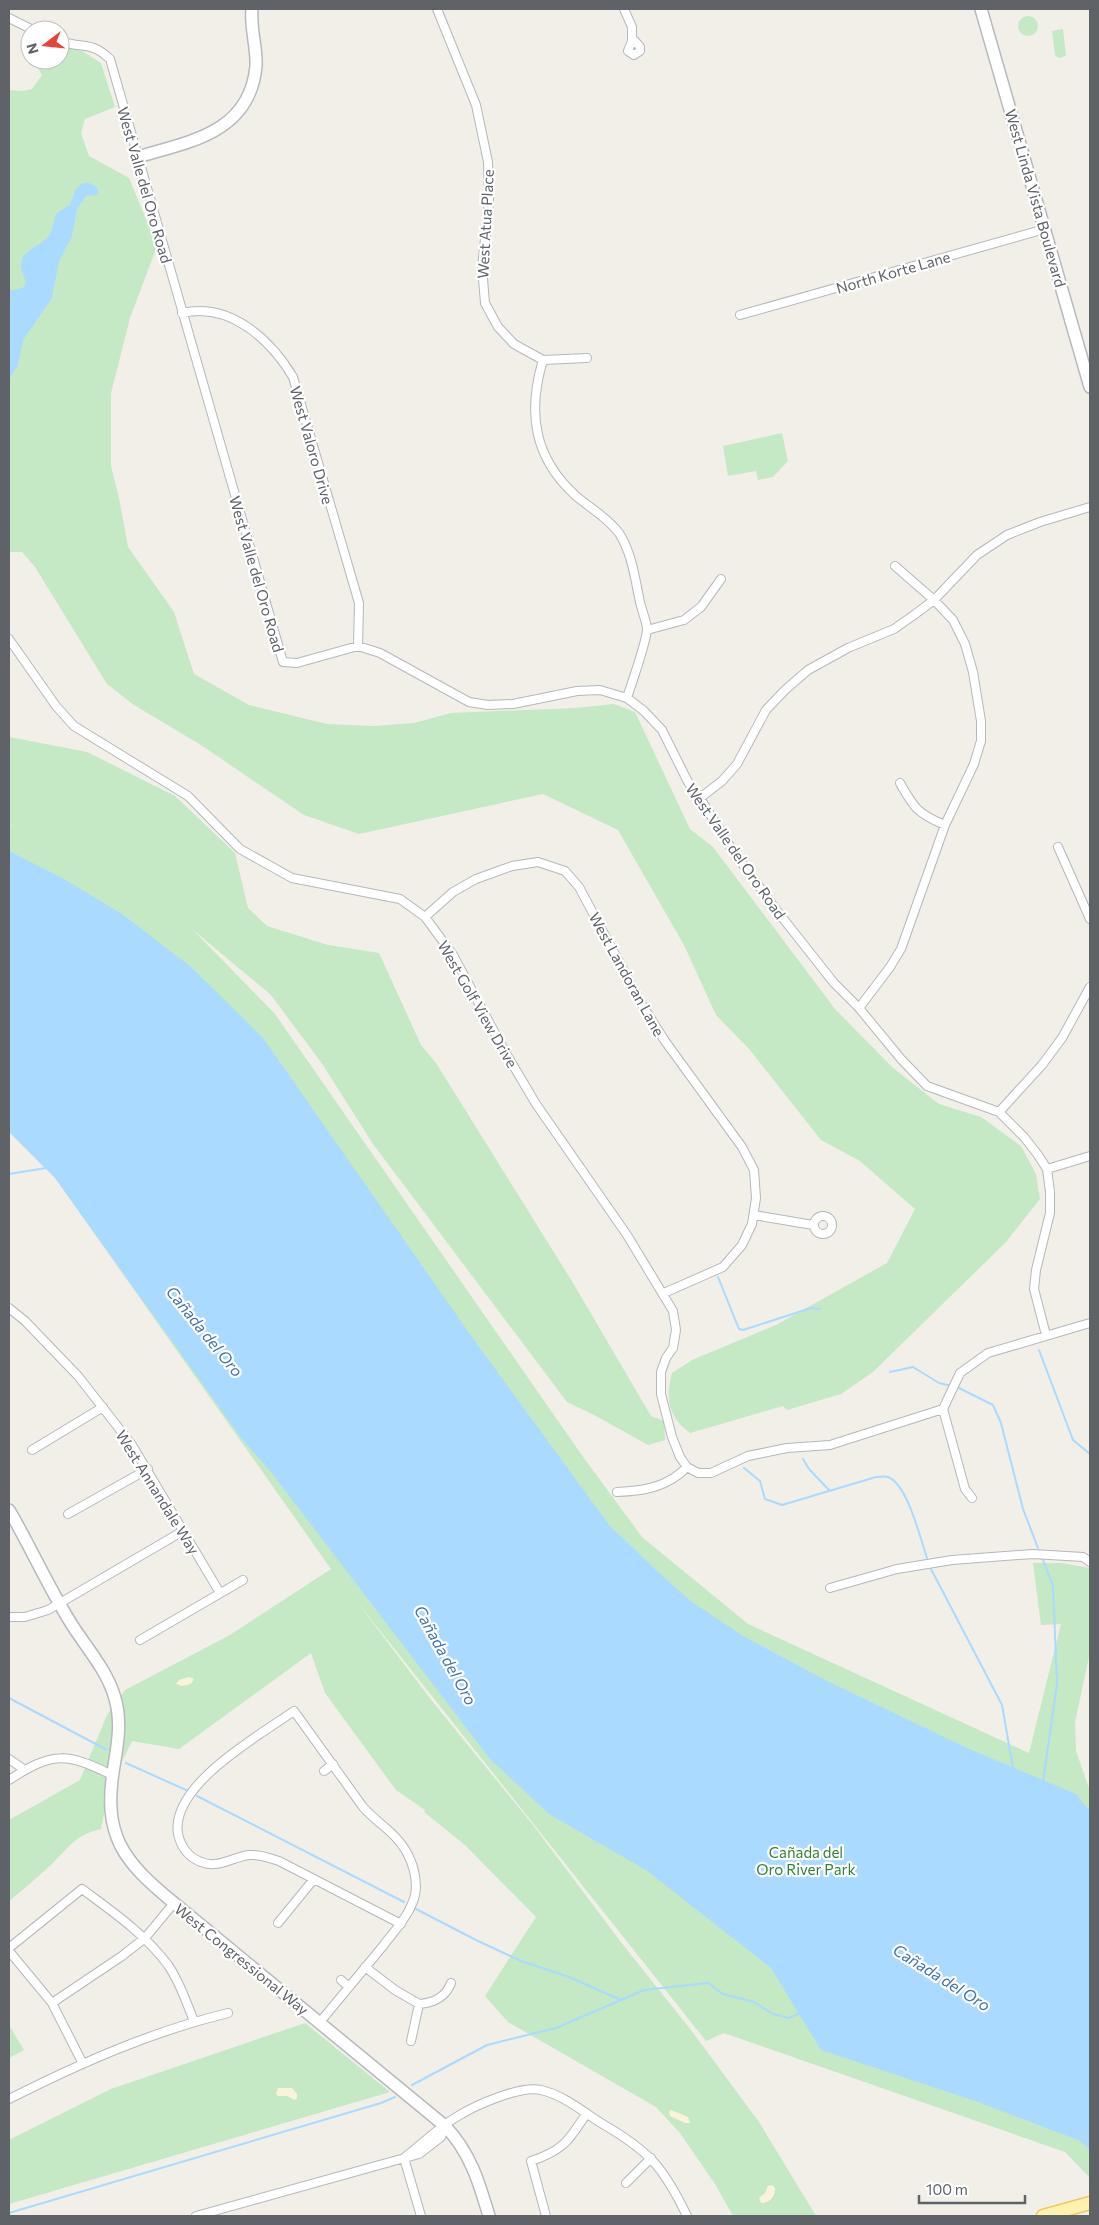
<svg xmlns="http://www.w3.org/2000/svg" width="1099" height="2225" font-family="Commissioner,sans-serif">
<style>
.green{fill:#c5e8c5}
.sand{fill:#fbf3d9}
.water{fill:#aadaff}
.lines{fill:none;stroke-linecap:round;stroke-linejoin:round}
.stream{stroke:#aadaff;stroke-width:2}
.street-casing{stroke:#b5b8bc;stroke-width:10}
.secondary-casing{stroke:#b6babf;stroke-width:14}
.primary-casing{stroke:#f2c960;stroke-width:15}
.street{stroke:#fff;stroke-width:8}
.secondary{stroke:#fff;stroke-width:11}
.primary{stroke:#fff2af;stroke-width:12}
.labels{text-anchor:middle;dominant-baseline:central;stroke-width:4.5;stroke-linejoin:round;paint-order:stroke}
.street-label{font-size:15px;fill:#5f6368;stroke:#fff}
.park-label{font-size:15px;fill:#348238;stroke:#fff}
.water-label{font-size:16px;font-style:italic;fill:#4174aa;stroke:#fff}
</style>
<rect width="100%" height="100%" fill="#f1efe8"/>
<path class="green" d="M1018 26a10 10 0 1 1 20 0a10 10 0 1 1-20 0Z
M1063,29L1066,56L1059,58L1055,55L1052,31Z
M60,46L82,51L101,63L115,107L85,119L81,133L89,156L129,178L157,246L130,318L111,393V466L119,498L128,547L174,612L194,674L249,705L327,724L374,726L414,723L451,713L575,708L614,704L635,712L690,829L713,847L835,1009L893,1068L939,1104L981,1117L1021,1146L1036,1174L1040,1199L1006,1242L873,1372L841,1394L787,1410L783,1406L690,1433C668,1416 665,1399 672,1373L692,1360L776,1325L887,1263L915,1209L860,1161L821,1140L750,1050L716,1015L684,945L618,830L543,794L359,834L304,815L201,745L134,705L107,684L35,567L22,552H9V90L22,91L32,89L42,75L33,60H60Z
M782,433L788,461L773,477L758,480L756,471L728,476L723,446Z
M9,737L87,752L175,796L235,853L248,908L267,926L328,945L379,953L421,1045L436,1063L573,1283L651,1416L664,1421L665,1440L648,1445L596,1416L567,1402L373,1144L323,1065L271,995L192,929L275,1014L581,1454L642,1537L748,1624L1029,1753L1061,1624L1041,1625L1033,1563H1061L1090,1568V1652L1075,1722L1076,1751L1090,1791V2178L1065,2152L724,2033L706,2041L354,1598L432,1701L533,1825L620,1941L691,2030L759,2122L816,2216H733L715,2184L680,2133L656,2107L508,2022L485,1996L536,1917L465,1845L424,1812L425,1810L396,1790L325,1693L311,1653L179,1749L132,1741L109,1788L101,1829C75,1835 69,1847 51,1865C37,1877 23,1890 9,1901V1820L80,1780L107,1715L125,1690L230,1635L331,1569L29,1141L9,1116V825L15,827L9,824Z
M305,2023L390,2092L9,2204V2140L111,2089Z
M9,2025L24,2050L9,2058Z"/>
<path class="sand" d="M189,1677L194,1679L191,1684L182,1686L176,1684L179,1680Z
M278,2088H292L297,2094V2099L294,2100L287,2096H278L276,2094Z
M671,2110L688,2117L690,2123H685L670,2116L669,2112Z
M772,2185L775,2188C775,2197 770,2203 761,2203L759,2198L765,2193L768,2186Z"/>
<path class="water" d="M83,183H89L98,188V195L86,196L77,209L72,236L59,261L52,298L23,340L18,365L9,379V290H15L24,287L26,283C25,278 22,273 21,268C19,250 40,247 49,236C54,228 53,220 57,213L70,205L76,189Z
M9,851L64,879L122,914L191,967L263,1038L474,1340L609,1525L658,1572L692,1602L743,1636L827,1681L967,1748L1076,1794L1090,1811V2149L1078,2140L978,2102L821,2050L771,1968L646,1870L549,1814L490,1759L271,1472L242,1439L55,1178L9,1132Z"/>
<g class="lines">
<path class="stream" d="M9,1174L46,1168
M718,1277L739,1329L743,1330L811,1308L820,1309
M1039,1350L1073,1440L1090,1454
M890,1372L913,1367L939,1383L952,1386
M957,1387L993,1405L1001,1423L1023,1509L1038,1548
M803,1459L809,1469L829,1490
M744,1468L760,1481L765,1499L782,1505L876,1477C880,1477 885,1476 888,1477C908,1485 920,1538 927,1558
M931,1569L1002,1705L1013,1768
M9,1698L107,1750
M126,1763L186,1790
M1043,1782L1057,1684L1053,1586L1043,1560
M197,1796L404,1902
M416,1909L476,1940L521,1961L569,1977L619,1999
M412,2085L487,2045L556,2028L644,1990L708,1983L723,1994L754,2002L773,2014L789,2018L800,2013
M9,2213L381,2103L395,2097"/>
<defs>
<path id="street" d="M437,9L476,105L488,162L489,202L482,267L485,303L498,327L514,344L543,360L587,358
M624,9L632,27V41L628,51L634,55L640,51V47L635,41H632
M9,18L33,30
M60,41C81,49 90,40 110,59L283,662L297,663L358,646L380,653L469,702L488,705L513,704L577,691L600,690L627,698L644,711L662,730L688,782L700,798L731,848L774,907L834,983L859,1008L901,1059L927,1086L999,1112L1024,1137L1038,1155L1047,1169L1050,1192V1213L1036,1270L1034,1289L1046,1335
M182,313C230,302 270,339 293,377L359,603L358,646
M740,315L1045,229
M543,360C527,413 534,458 576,496C590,508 607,517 619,533C632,553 635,579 640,602C642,611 646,620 647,628C648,638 631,685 627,698
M647,630L684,620L701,607L721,579
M9,639L56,706L74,726L188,796L240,849L292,878L400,899L425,917L453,955L504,1050L536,1104L627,1235L673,1311L676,1330L673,1348L666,1358L661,1372V1394L672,1437L680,1457L687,1467L698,1473H711L748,1456L787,1448L830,1445L943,1409L960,1373L988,1353L1090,1323
M900,783C914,808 918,814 945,825
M700,798L722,781L737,764L766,710L785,690L808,670L848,648L894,629L914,615L934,600L977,555L1007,535L1040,522L1090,507
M1058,847L1090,919
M425,917L453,892L476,879L512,866L538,862L565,871L579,887L642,1005L665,1041L742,1147L754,1170L756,1198L752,1224L742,1245L723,1267L664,1293
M859,1008L890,967L901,949L945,825L974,764L981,741V721L973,672L965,644L953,620L934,600L895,566
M999,1112L1042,1065L1062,1038L1090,987
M1047,1169L1090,1156
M754,1215L813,1225
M814 1225a9 9 0 1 1 18 0a9 9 0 1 1-18 0Z
M9,1308L25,1321L78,1376L132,1445L220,1593
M943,1409L965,1489L972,1498
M32,1450L103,1407
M617,1492C644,1491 668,1487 687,1467
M68,1514L148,1469
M830,1588L897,1569L952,1560L1033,1554L1083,1557L1090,1562
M9,1617H25L48,1610L183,1531
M140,1640L243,1580
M9,1759L25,1770
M324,1771L333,1764
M9,1780C52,1752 66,1752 112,1775
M278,1923L314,1879
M9,1948L82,1889C113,1912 145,1934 168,1965C180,1982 186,2002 194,2021
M9,1951L52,2003L82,2062
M365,1967L395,1990L419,2004C433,2003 446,1997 451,1983
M341,1980L349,1987
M52,2003L122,1956L145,1938L174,1903
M320,2022C341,1997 362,1971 383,1946C395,1930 410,1915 415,1895C418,1880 413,1863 406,1851C396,1833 377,1823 363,1807L294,1711C260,1735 170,1785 178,1834C181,1847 188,1857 201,1862C217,1869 233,1857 249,1855C260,1854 269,1858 279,1861L401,1924
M411,2041L419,2004
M9,2099C81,2063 150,2032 228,2013
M404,2158C422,2144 439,2127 458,2116C476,2105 521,2085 541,2090C563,2095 582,2111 601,2123C649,2151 663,2166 687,2216
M404,2158L421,2216
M626,2183L651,2158
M196,2216L419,2154L441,2137L445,2126
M546,2216L531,2161C562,2151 569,2141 586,2114"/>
<path id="secondary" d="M981,9L1090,387
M137,157C189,142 250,133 256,66C257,47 250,28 252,9
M9,1510C30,1546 47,1584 69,1620C84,1645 105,1667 114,1695C122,1719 118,1742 114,1766C102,1836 123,1861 174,1903L445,2126C470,2152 479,2182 489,2216"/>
<path id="primary" d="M1043,2216L1090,2203"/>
</defs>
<use href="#street" class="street-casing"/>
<use href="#secondary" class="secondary-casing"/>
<use href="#primary" class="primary-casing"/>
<use href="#street" class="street"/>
<use href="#secondary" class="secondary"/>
<use href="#primary" class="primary"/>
</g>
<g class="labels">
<g class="street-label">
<text transform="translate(145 185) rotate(74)">West Valle del Oro Road</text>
<text transform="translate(1036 198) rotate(74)">West Linda Vista Boulevard</text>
<text transform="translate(485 224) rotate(-87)">West Atua Place</text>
<text transform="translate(893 272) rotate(-16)">North Korte Lane</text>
<text transform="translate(312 445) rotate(74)">West Valoro Drive</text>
<text transform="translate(257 574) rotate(74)">West Valle del Oro Road</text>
<text transform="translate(736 851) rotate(55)">West Valle del Oro Road</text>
<text transform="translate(627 974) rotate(61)">West Landoran Lane</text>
<text transform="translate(478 1004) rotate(60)">West Golf View Drive</text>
<text transform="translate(158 1492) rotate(58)">West Annandale Way</text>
<text transform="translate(242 1959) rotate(39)">West Congressional Way</text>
</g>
<g class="park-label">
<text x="806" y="1852">Cañada del<tspan x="806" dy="17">Oro River Park</tspan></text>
</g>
<g class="water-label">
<text transform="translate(205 1331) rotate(51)">Cañada del Oro</text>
<text transform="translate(446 1655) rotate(61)">Cañada del Oro</text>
<text transform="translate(942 1977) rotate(32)">Cañada del Oro</text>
</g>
</g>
<rect width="1099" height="2225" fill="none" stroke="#5f6368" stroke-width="20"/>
<g transform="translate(45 45) rotate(254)"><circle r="24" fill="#ffffff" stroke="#bfc1c3"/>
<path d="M0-4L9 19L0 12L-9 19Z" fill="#ea4335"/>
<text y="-8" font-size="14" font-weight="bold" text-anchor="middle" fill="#5f6368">N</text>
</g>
<path d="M919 2195v8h106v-8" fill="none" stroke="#5f6368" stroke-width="2.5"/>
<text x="926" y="2195" font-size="15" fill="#5f6368" stroke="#ffffff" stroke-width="4" paint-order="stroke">100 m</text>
</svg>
